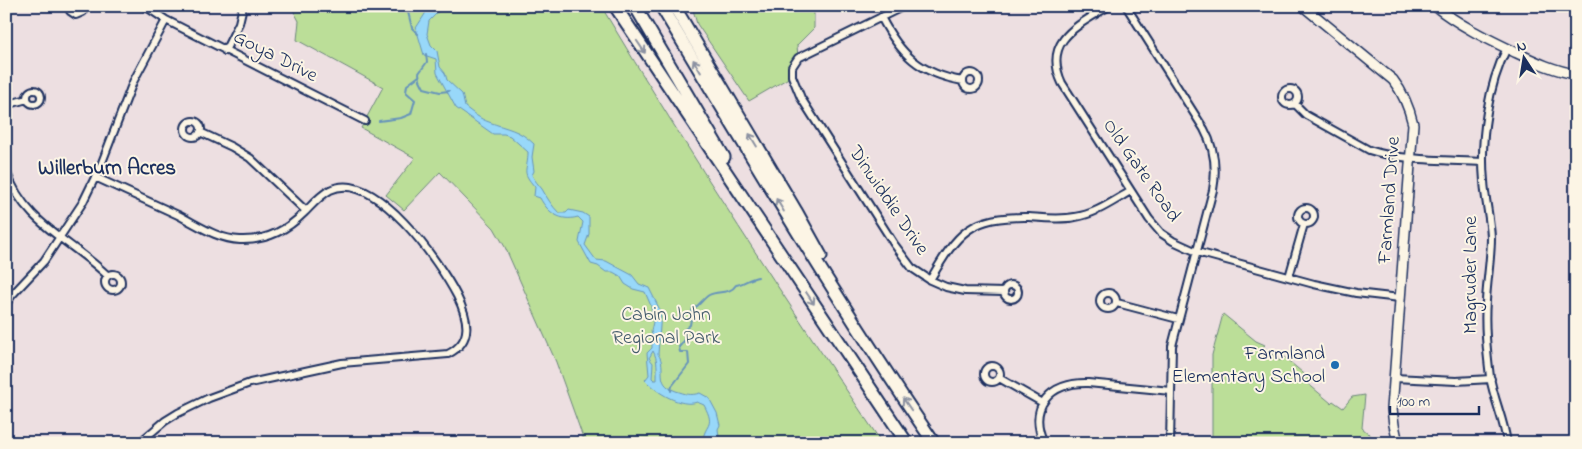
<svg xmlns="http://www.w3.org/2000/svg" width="1582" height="449" font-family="'Indie Flower',sans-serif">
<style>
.green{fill:#bbde98;stroke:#6b867b}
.water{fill:#98d8f9;stroke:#6694bb;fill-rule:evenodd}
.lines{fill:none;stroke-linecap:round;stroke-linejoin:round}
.stream{stroke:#6694bb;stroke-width:2}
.street-casing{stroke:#1b2f5e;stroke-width:10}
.secondary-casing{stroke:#1b2f5e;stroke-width:12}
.highway-casing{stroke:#1b2f5e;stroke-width:15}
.street{stroke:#fcf5e5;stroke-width:6}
.secondary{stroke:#fcf5e5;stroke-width:9}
.highway{stroke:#fcf5e5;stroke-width:11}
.oneway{stroke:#8c92a2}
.poi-dot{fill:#1f6fb2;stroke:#fcf5e5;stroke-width:2}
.labels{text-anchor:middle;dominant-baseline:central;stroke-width:4;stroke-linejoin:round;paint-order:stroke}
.street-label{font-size:20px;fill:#1b2f5e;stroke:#fcf5e5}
.park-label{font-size:20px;fill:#435b6c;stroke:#fcf5e5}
.poi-label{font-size:20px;fill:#1b2f5e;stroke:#fcf5e5;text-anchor:end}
.neighbourhood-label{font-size:21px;font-weight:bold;fill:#1b2f5e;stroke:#fcf5e5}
</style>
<rect width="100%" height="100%" fill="#eddfe1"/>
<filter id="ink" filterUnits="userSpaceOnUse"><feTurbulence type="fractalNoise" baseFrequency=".02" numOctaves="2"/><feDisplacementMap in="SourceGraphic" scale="10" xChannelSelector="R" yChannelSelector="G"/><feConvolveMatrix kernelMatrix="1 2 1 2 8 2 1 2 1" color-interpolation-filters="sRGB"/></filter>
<g filter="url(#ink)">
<path class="green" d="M291,6H601C690,155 785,299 882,443H585L556,362L505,247L494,228L440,172L404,210L386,195L415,158L361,128L383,87L297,40L299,21Z
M692,6H814V28L797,45L798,58L792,76L749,101L697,24Z
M1223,314L1256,341L1265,345L1263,347L1280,361L1284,357L1309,378L1306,382L1331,403L1333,401L1343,408L1352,397L1365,395L1362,428L1380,443H1212V355Z"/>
<path class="water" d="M427,6H439L438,12L429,21L427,34L431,45L437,51L440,67L445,73L447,80L462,94L465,107C473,113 480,119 489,122C507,129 519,129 534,144L532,157L534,171L532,175C535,181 538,184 542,189C547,198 552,206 559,213H566L569,210L583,213L589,217V234L585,245L596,260L606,261L632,275L639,284L649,288L661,312L658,354C668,368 653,383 676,391C686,394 690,396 700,393L709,398L717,413L720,425L718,429L719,437L708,443H703C703,423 717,429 704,405L697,402C681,408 656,392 645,380L649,375L647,353L652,348V335L651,331L653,322L651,306L645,292L633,289L625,284L620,276L613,272H606L598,266L591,264L579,242L583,222L578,217C561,222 548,213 540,198L534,196L535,187C520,170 528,172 528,152L510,136L504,134H493L456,108L437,73L436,59L424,55L416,28L425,14ZM653,351C658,359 657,370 657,380H654L652,378L653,363L649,358Z"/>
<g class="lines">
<path class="stream" d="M405,6L407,8L412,28L418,34
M426,54L427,62L419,73L420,80L424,88L440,92L449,91
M379,121L401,118L411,114L415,100L406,92L407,85L419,76
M671,391L672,386L689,364L688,352H680L679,347L684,341V330L690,325L693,307H696C700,304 704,298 709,295C718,290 730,295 736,285C741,285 750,278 758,277"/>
<defs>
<path id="street" d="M69,6L70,11L76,15L83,12L84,6
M145,6L166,20L365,121
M904,6L798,58L792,67V76L801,98L894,244L912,268L930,280L946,287L965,291L1004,292
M1109,6C1079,25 1042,40 1062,83L1149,219L1161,233L1173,241L1197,252L1314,284L1356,293L1400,298
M1126,6L1204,129C1215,149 1217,168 1213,190L1172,346L1170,443
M881,17C900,54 920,74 963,81
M1507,48C1488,85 1480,139 1484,181C1485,199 1490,218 1491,237C1491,259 1487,280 1486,301C1484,326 1487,352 1490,377C1494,400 1504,420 1507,443
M225,51L239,23L243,6
M963 81a8 8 0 1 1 16 0a8 8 0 1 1-16 0Z
M1282 97a8 8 0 1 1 16 0a8 8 0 1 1-16 0Z
M27 97a7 7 0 1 1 14 0a7 7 0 1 1-14 0Z
M1295,104L1306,115L1369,150C1402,161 1447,160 1482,162
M6,105L27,99
M185 129a8 8 0 1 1 16 0a8 8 0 1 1-16 0Z
M200,132L232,147L250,158L306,211
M6,170C23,223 71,240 108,276
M95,177C123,190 150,202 178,215C198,225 217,239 240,240C265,241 287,230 304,213C312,205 319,196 330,190C375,168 440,263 457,296C468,318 474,341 448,354L342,363L250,383L209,398L178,413L165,421L139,443
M6,194L14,190
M1298 216a8 8 0 1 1 16 0a8 8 0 1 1-16 0Z
M105 282a8 8 0 1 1 16 0a8 8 0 1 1-16 0Z
M1289,277L1304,224
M930,280C958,232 970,216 1029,217C1044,218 1060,220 1075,217C1096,214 1113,201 1131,191
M1004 292a7 7 0 1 1 14 0a7 7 0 1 1-14 0Z
M1100 301a8 8 0 1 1 16 0a8 8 0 1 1-16 0Z
M1117,303L1178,319
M6,304L12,295L44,261L83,202L101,165L133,82L166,20
M984 374a8 8 0 1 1 16 0a8 8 0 1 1-16 0Z
M999,378L1043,403
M1394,378L1456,381L1491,379
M1044,443C1027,406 1051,382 1088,383L1171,391"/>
<path id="secondary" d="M1303,6L1393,80C1404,94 1409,107 1413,124L1392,409L1394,425L1398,443
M1435,6C1460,26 1488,39 1517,53C1536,62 1555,71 1576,74"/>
<path id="highway" d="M615,6L907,443
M635,6L724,157
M661,6C749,153 837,301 934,443
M674,6L796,211L821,256"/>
</defs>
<use href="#street" class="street-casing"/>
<use href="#secondary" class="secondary-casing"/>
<use href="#highway" class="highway-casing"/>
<use href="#street" class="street"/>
<use href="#secondary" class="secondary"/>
<use href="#highway" class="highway"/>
</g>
<defs><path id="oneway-shaft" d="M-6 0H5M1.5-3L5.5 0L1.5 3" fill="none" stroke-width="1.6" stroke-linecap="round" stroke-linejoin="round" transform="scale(1.25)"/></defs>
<g class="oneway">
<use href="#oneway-shaft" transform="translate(641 47) rotate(56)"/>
<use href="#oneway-shaft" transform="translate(697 66) rotate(-121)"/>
<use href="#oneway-shaft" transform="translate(753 140) rotate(-121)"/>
<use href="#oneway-shaft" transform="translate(780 205) rotate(-121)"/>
<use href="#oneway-shaft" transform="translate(810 298) rotate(56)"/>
<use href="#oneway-shaft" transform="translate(907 404) rotate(-124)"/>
</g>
</g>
<circle class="poi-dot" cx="1335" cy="365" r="5"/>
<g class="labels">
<g class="street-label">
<text transform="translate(275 57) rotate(27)">Goya Drive</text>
<text transform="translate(1141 171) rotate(55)">Old Gate Road</text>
<text transform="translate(1390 200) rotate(-86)">Farmland Drive</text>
<text transform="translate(888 201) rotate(56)">Dinwiddie Drive</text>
<text transform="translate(1471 275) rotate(-90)">Magruder Lane</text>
</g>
<g class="park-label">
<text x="666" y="315">Cabin John<tspan x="666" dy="23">Regional Park</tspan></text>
</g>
<g class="poi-label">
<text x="1325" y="354">Farmland<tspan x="1325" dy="23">Elementary School</tspan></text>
</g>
<g class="neighbourhood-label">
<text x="107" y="169">Willerburn Acres</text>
</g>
</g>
<rect width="1582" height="449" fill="none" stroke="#fcf5e5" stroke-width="25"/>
<rect x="12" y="12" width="1557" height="424" fill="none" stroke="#1b2f5e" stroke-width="2" filter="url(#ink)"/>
<g transform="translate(1524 58) rotate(348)" stroke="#fcf5e5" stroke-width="4" paint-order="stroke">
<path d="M0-4L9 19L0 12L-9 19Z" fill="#1b2f5e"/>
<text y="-8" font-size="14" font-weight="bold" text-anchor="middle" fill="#1b2f5e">N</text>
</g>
<path d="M1390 406v8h89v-8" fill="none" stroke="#1b2f5e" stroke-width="2.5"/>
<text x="1397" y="406" font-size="15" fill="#1b2f5e" stroke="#fcf5e5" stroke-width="4" paint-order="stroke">100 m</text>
</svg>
